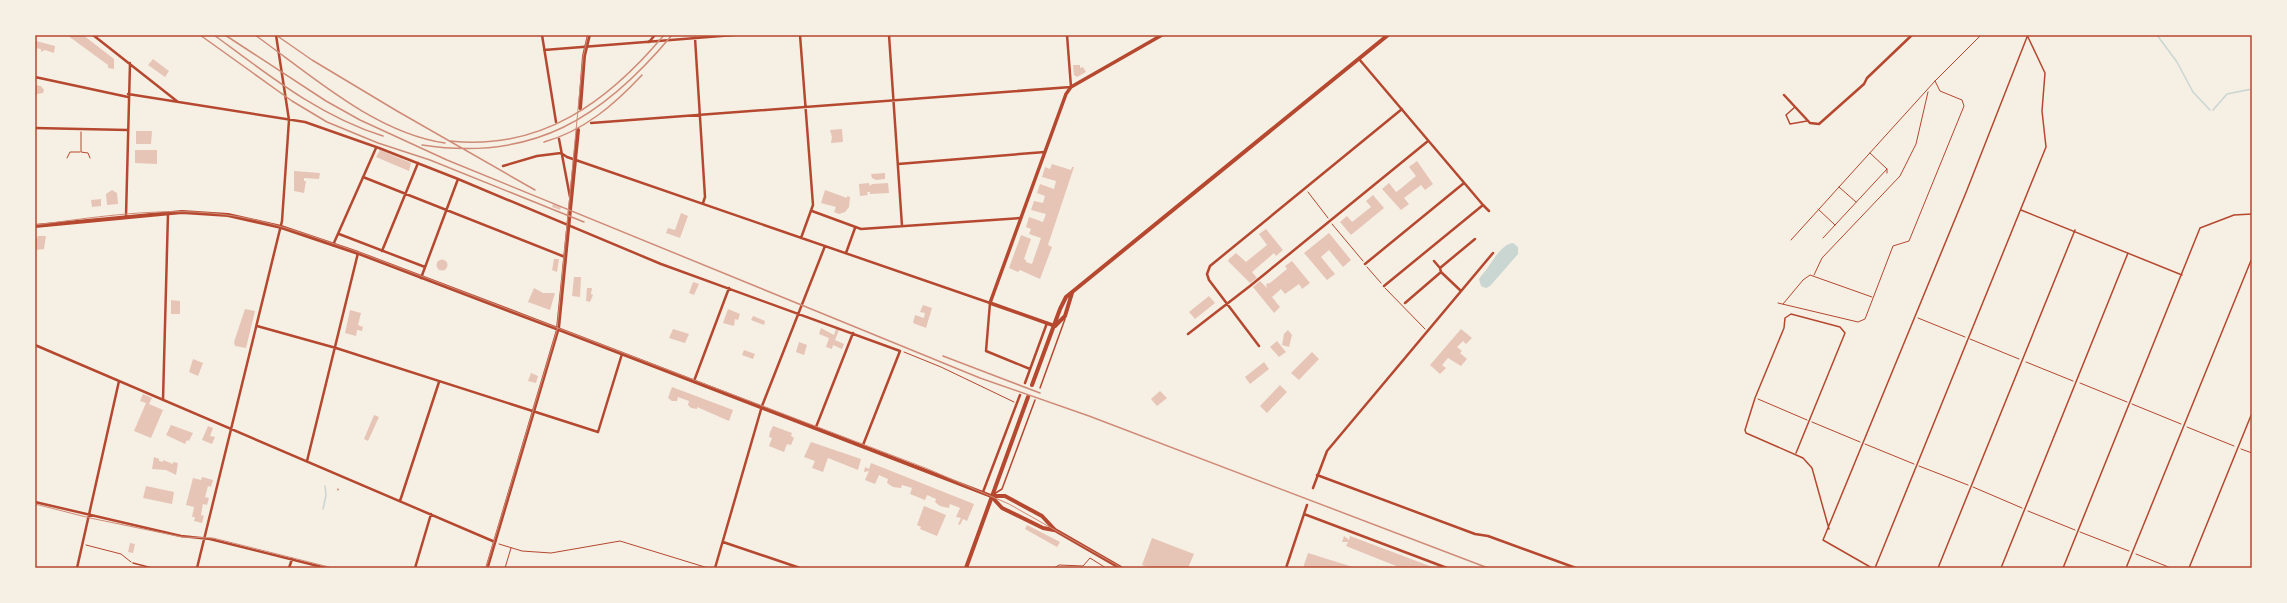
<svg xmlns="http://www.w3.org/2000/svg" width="2287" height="603" font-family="'Nunito Sans',sans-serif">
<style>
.water{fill:#c9d6d2}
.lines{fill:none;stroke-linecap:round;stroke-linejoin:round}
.stream{stroke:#c9d6d2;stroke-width:1.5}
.building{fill:#e6c5b7}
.path{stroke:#b5482f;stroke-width:1}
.service{stroke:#b5482f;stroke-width:1.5}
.minor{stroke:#b5482f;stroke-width:2.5}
.tertiary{stroke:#b5482f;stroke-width:3.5}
.secondary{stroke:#b5482f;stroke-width:4}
.primary{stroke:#b5482f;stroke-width:4}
.tram{stroke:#cf8b77;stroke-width:1}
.rail{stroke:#cf8b77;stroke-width:1.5}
.neatline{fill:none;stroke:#b5482f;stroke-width:1.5}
</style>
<rect width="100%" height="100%" fill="#f6efe4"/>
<path class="water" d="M1513,243L1518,247V254L1490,286L1486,288L1481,286L1479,279L1482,275C1490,267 1500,244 1513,243Z"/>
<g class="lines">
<path class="stream" d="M2157,35L2177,62L2193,92L2210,110
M2213,110L2227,94L2252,89
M323,509L326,495L325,486"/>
</g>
<path class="building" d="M67,35H83L114,59V69L108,68V65Z
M36,41L55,46L54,53L45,50L41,52V49L35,48Z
M153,59L169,71L165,77L148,65Z
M1073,65H1080V68L1083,67L1086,72L1077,77L1074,75Z
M35,85L41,86L44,90L43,93L37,94L36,97Z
M842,129L843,142L831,143L832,137L830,130Z
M136,131H152L151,144H136Z
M135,150H157V164L135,163Z
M380,150L411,163L409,171L376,157Z
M1417,161L1433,184L1425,190L1421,185L1404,198L1409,204L1401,210L1382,189L1389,183L1396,192L1399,190L1416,176L1409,167Z
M1052,164L1071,170L1072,167H1074L1048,245L1052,247L1040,279L1020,270L1018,272L1009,268L1021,235L1031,239L1024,259L1026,260V262L1032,264L1041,238L1029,234L1031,229L1026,227L1029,217L1043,222L1046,214L1031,210L1034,201L1043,203L1045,196L1037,193L1040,184L1054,189L1056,181L1042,177L1045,167L1050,169Z
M294,171L320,173L319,179L304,178V181H306L304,193L294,191Z
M885,173V179L876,180L872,178L871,174Z
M869,183L870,186L872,184L888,183L889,193L870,194V192H867L868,195L860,196L859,184Z
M112,190L117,193L118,204L107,205L106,194Z
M825,190L847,198V196L850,197L849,207L845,212L839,214L834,212L836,207L821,203Z
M1373,195L1384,208L1351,235L1340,222L1347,216L1352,222L1371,207L1366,201Z
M101,199V206L92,207L91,200Z
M553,204L561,207L560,210L552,207Z
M681,213L688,216L680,238L666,233L668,228L675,230Z
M1266,229L1283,250L1276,256L1274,253L1252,272L1257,278L1250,283L1228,261L1229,259L1236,253L1246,262L1267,245L1259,234Z
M1329,233L1351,260L1343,267L1329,250L1321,257L1335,274L1327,280L1304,253Z
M38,236H46L44,249L36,250L35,242Z
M554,259H559L557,272L552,270Z
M436.5 265a5.5 5.5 0 1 1 11 0a5.5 5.5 0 1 1-11 0Z
M1292,261L1310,283L1302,289L1299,284L1285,294L1281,289L1272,297L1280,307L1274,313L1253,287L1260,281L1267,288L1266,284L1270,283L1287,269L1285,266Z
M574,277H581L580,297L572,296Z
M693,282L699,284L694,295L689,293Z
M534,288L543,293H555L550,310L528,302Z
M587,288H592L591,294L593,295L590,302L586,301Z
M1209,296L1215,303L1195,319L1189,312Z
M171,300L180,301V314H171Z
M923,305L932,308L926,328L913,323L915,315L924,318L925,313L920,312Z
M245,309L255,311L246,348L235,346L234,342Z
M728,309L740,314L738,320L735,319L734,326L723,323Z
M350,310L361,313L358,325L363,327L362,331L357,330L356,336L345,333Z
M753,316L765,321L764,325L751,320Z
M821,328L834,335L836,329L839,330L835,340L844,344L842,349L833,345L832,349L826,347L829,338L819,334Z
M673,329L689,334L685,343L669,338Z
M1461,329L1472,338L1466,344L1463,341L1457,347L1462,351L1460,353L1467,359L1461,366L1448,358L1442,365L1446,368L1440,374L1430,365Z
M1288,330L1292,335L1289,347L1282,345L1284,334Z
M1277,341L1286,352L1279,357L1270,347Z
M799,342L807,345L804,355L796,352Z
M744,350L755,354L753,359L742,355Z
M1312,352L1319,359L1299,380L1291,373Z
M193,359L203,363L198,376L189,372Z
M1264,362L1269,369L1250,384L1245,377Z
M531,373L538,376L536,383L528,381Z
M1280,385L1287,392L1267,413L1260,406Z
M672,387L733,410L729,421L697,407V409L691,408L688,405L689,401L678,397L677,401H672L668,398Z
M1160,391L1167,398L1157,406L1151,399Z
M143,394L152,398L149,404L163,410L151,438L134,431L146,403L140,401Z
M374,415L379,417L368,441L364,439Z
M171,425L193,433L189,441L187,440L185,444L166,435Z
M208,426L213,428L210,436L215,437L212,444L202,440Z
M773,426L792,433L791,436L794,438L791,445L787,444L784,452L769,446L772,438L769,437L770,432Z
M811,442L861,459L858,470L828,458L823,472L812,468L815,461L804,457Z
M154,457L159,459V461L163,462V460L173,464V462L178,463L176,475L166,470L152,469Z
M871,463L974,504L967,521L963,519L960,525L958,524L961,518L956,517L960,508L950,504L949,508L940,506L935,502L936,499L927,495L925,500L910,494L912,488L902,485L901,488L893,487L887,483L888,479L881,476L879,475L875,484L865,480L869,471L864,472L865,467L869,469Z
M202,477L213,480L211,487L208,486L205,497L209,498L207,505L203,504L201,515L204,516L202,523L194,521L195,517H192L194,507L186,505L193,478L201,480Z
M146,486L174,492L172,504L143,498Z
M924,506L946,515L937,536L920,529L921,527L917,525Z
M1027,525L1060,542L1057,547L1025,529Z
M1344,536L1349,540L1350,536L1435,568H1401L1346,546L1348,542H1342Z
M1152,538L1194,554L1188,568H1151L1142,565Z
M130,543L135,544L133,553L128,552Z
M1308,553L1353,567L1303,568Z"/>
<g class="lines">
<path class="path" d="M81,132V152L88,153L90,158
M1870,153L1887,169V173
M67,158L70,152H80
M1839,187L1856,202
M1308,192L1328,218
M1818,209L1835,225
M1332,224L1363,261
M1823,238L1887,169
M1791,240L1935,81L1981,35
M1367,267L1381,283
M1814,275L1822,258L1900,176L1916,144L1928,92
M1385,288L1425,329
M1778,303L1858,322L1865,319L1893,246L1909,241L1964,106L1962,100L1940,91L1935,81
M1783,304L1803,280L1810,275L1872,297
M1918,318L1965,337
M1970,339L2019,359
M904,352L941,367L1014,402
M2026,362L2073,381
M2080,383L2127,402
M1758,399L1807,420
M2132,404L2181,424
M1812,422L1860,442
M2187,427L2234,446
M1865,444L1914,464
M2241,449L2252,453
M1919,466L1968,485
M1973,487L2022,508
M338,490V489
M2028,511L2075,530
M2080,532L2129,551
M499,544L522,551L551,553L620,541L708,568
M86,545L121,554L131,562
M2136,554L2171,568
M505,568L511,548
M1054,568L1059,565L1083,566L1090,558L1106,568"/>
<path class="service" d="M1795,107L1786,115L1790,124L1807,121
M2021,210L2182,275
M1040,388L1065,319
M1796,453L1845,333L1840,327L1791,314L1785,318L1784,328L1755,398L1745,430L1746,433L1803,458L1812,468L1829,529
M994,494L1002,489L1035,400
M133,563L152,568
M1872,568L1823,540L1967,190L2027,37
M1875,568L2046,147L2042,111L2045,73L2027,35
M1938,568L2075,230
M2001,568L2128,253
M2063,568L2200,228L2234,215L2252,214
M2126,568L2252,258
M2189,568L2252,413"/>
<path class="minor" d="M93,35L178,102
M542,35L556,122
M800,35L813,205L801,238
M889,35L902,226
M695,38L705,197L703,203
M649,42L655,35
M544,50L734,35
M1359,59L1483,205L1384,286
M35,77L128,97
M128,94L305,122L379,148L458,179L661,264L900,351L863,445
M1784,95L1810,123L1819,124L1864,84L1867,78L1912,35
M591,123L1071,87L1067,35
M35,128L127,130
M559,139L570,197
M898,164L1045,152
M503,166L537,156L561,153L567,157L990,303L986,351L1030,369
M363,177L565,257
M1483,205L1489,211
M812,211L861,229L1021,218
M126,216L130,63
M339,234L425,267
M333,245L376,148
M382,251L418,163
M846,253L855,228
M1434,261L1440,268L1441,272L1461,291
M1365,264L1464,183
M1440,268L1475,239
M421,278L458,179
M1405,303L1441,272
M257,326L336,348L598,432L622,354
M1188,334L1250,286L1428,141
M35,345L495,542
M1259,346L1209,280L1207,274L1210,266L1402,109
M694,381L729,288
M1025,383L1047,323
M163,400L168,213
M816,427L853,333
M307,461L358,253
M1317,475L1475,534L1488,536L1576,568
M1313,488L1327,451L1493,253
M983,492L1020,395
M400,501L439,382
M35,502L181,536L210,539L326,568
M1304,514L1447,568
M723,542L800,568
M77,568L119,381
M197,568L282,221L289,120L276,35
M289,568L292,559
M415,568L431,514
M715,568L762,406L825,246
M1286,568L1307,505"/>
<path class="tertiary" d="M1055,326L990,303L1066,94L1071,87L1162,35
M487,568L558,329"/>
<path class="secondary" d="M580,108L584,56L589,35
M1055,326L1065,316L1072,293
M558,329L578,130
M1032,385L1060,309L1066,297L1388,35
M966,568L1028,397"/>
<path class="primary" d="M35,226L182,212L228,215L281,227L358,253L558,329L991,496H1005L1042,516L1055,530L1121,568
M991,496L1002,508L1043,528L1054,530"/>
<path class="tram" d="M35,225C96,217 160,207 220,214C268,219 313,237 358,252L928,469L1009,504L1122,568
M35,504L90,518L182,537L213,538L333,568
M486,568L557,330L583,57L588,35"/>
<path class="rail" d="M200,35L292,101L327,122L378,143L430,160L584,222
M214,35C267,74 319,116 383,136
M225,35L326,101L360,120L447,160L980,378L1089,416L1488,568
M255,35C311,75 375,133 445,143
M276,35L312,60L397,111L535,190
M450,141C541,151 608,102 664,35
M544,142C584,131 615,104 642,75
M422,145C533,162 603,118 672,35
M943,356L1040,393"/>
</g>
<rect width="2287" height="603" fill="none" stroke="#f6efe4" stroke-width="72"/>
<rect x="36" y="36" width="2215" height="531" class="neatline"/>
</svg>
